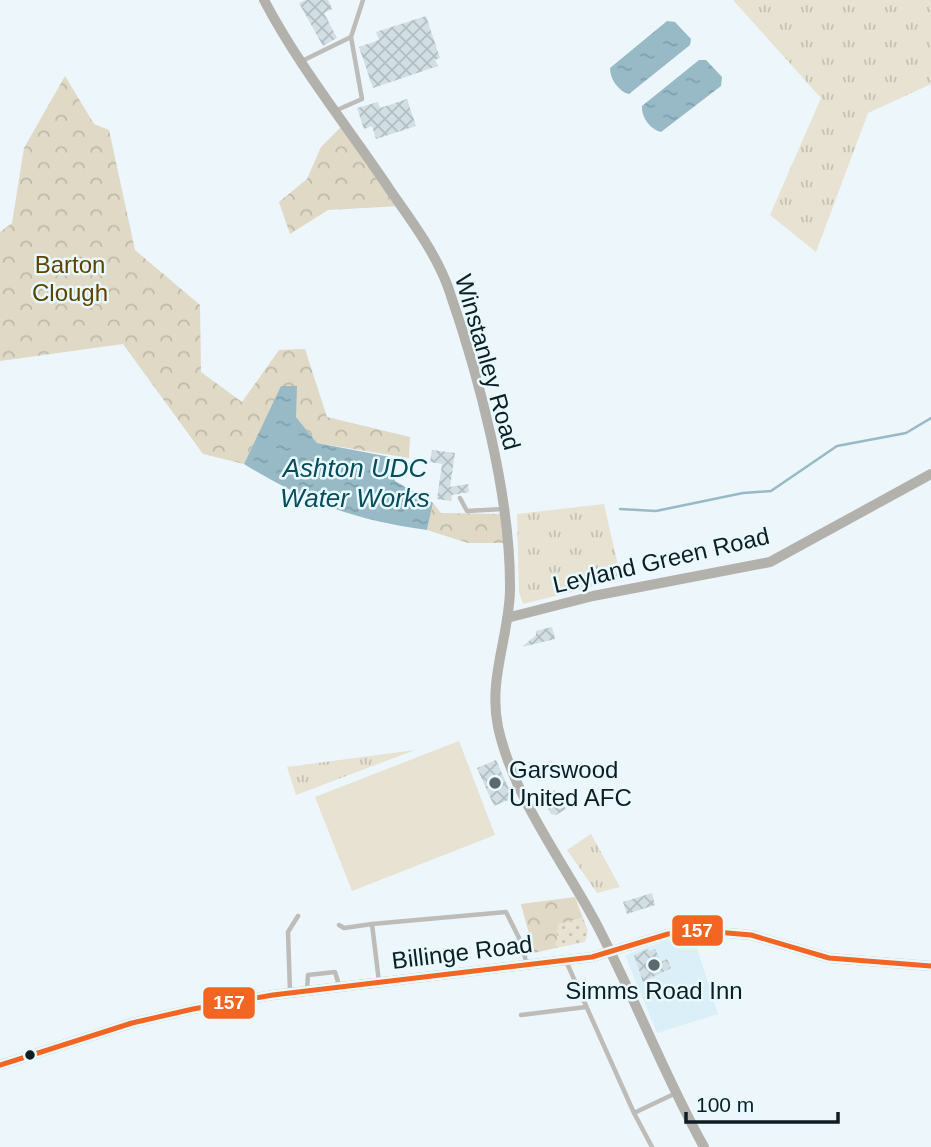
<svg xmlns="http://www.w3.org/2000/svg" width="931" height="1147" font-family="Arial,sans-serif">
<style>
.built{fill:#daeff7}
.grass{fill:url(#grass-tufts)}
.forest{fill:url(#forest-crowns)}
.garden{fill:url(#garden-dots)}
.pitch{fill:#e7e2d1}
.water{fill:url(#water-ripples)}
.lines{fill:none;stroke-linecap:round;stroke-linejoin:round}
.stream{stroke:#97bac6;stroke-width:2.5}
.building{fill:url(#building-cross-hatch)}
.lane{stroke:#bdbcb9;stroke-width:4.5}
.secondary{stroke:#b3b1ac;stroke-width:10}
.bus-1-casing{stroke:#e8f9ff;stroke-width:10}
.bus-1{stroke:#f26522;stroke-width:5}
.poi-dot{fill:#5c6a6e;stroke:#e8f9ff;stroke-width:2.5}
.bus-dot{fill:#0e1e23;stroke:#e8f9ff;stroke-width:2.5}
.labels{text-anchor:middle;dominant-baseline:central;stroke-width:5;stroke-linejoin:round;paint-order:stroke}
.park-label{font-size:24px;fill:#5f4400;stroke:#e8f9ff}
.street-label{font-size:24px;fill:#0e1e23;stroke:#e8f9ff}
.poi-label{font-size:24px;fill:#0e1e23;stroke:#e8f9ff;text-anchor:start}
.water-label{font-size:26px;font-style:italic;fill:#094c5d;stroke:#e8f9ff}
.line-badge{stroke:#e8f9ff;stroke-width:2.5}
.badge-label{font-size:19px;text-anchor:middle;font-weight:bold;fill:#fff}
</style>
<defs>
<pattern id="grass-tufts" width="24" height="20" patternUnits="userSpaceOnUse" patternTransform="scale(1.75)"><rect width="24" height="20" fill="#e7e2d1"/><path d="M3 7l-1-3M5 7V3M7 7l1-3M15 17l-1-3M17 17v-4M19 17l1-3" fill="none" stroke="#c5c1b3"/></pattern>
<pattern id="forest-crowns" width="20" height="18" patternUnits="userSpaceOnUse" patternTransform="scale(1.75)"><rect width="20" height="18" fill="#dfd9c6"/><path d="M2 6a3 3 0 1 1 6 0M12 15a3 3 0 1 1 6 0" fill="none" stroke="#bebaaa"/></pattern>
<pattern id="garden-dots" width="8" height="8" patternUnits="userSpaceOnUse" patternTransform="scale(1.75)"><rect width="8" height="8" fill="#e7e2d1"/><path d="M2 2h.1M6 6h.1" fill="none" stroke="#c5c1b3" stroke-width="1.8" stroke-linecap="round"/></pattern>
<pattern id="water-ripples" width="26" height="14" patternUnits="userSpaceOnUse" patternTransform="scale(1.75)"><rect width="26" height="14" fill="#97bac6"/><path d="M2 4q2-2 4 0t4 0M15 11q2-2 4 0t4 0" fill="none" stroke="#819faa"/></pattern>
<pattern id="building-cross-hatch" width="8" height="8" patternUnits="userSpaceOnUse" patternTransform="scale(1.75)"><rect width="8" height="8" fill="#d1dee3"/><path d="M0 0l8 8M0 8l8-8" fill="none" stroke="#b2bec2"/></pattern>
</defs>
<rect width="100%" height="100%" fill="#edf6fa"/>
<path class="built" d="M693,936L718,1014L657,1033L625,955L673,938Z"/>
<path class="grass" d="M733,0H931V84L868,113L816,252L770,215L821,98Z
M604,504L618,565L592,570L595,584L591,587L523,604L519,592L517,514Z
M415,750L296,795L287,767Z
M591,834L620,887L597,893L567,850Z"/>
<path class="forest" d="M65,76L94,124L109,130L135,250L200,305L201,372L242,402L279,350L305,349L327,417L410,437L409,458L317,443L296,417V386H282L244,464L203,454L123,344L0,361V232L12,223L24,148Z
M344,124L400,206L328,210L290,234L279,202L307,179L321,147Z
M433,503L441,513L501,514L504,543H468L427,530Z
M575,897L583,918L559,924L556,948L534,953L521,904Z"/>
<path class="garden" d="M583,918L588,931L585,942L556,948L558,924Z"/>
<path class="pitch" d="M459,741L495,835L352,891L315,797Z"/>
<path class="water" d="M667,21L675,22L691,39L690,45L629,94C618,91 610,79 610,68Z
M699,60H706L722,77L721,86L661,132C650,129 641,117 642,106Z
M281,386H297L296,417L317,443L390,457L395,481L433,503L427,530C354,520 306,502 244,464Z"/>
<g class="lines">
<path class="stream" d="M620,509L656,511L743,493L771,491L837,446L906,433L931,418"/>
</g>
<path class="building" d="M306,0H328L332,9L324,13L337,38L323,46L299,3Z
M426,16L440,58L435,60L438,66L373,88L359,47L379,40L376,32Z
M407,99L416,126L376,139L372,126L364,129L357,108L378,102L380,108Z
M432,450L455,453L450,487L468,484L469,492L452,495L451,501L437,499L442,464L430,462Z
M615,568L618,579L596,583L594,572Z
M552,627L555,639L522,647L536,635V631Z
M496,760L513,798L494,806L477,768Z
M555,790L566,809L556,815L551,814L544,801V796Z
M652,893L655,905L627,914L623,902Z
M648,949L649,951L655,949L661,962L667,959L671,968L643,982L634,955Z"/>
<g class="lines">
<path class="lane" d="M351,37L363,0
M302,61L351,37L362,99L337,110
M460,498L467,511L503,509
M339,925L344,928L372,924
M566,961L634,1113L674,1094
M379,982L372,924L506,912L521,942L527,965
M307,990L308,975L335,972L339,985
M290,992L288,932L298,916
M521,1015L586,1007
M634,1113L652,1147"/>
<path class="secondary" d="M264,0C299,67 348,127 390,190C411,220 435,252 448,287C479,376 511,496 510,590C509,637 488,679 498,727C514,799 563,861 597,925C635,998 664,1075 704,1147
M507,618L593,596L770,562L931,474
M0,1065L132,1023L193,1009L273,995L592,957L668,934L693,930L751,935L829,958L931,966"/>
<defs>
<path id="bus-1" d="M0,1065L132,1023L193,1009L273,995L592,957L668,934L693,930L751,935L829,958L931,966"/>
</defs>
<use href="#bus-1" class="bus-1-casing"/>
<use href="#bus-1" class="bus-1"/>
</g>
<g class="poi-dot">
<circle cx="495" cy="783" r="7"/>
<circle cx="654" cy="965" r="7"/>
</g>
<circle class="bus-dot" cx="30" cy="1055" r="6"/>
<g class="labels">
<g class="park-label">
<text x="70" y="264">Barton<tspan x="70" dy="28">Clough</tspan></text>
</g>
<g class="street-label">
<text transform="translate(488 362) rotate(74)">Winstanley Road</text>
<text transform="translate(661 560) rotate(-13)">Leyland Green Road</text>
<text transform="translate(462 952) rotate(-7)">Billinge Road</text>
</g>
<g class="poi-label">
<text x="509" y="769">Garswood<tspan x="509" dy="28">United AFC</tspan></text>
<text x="654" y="990" text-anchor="middle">Simms Road Inn</text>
</g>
<g class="water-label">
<text x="355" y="468">Ashton UDC<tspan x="355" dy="30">Water Works</tspan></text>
</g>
</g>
<g class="line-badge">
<rect x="671" y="914" width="53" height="33" rx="7" fill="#f26522"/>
<rect x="202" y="986" width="54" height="34" rx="7" fill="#f26522"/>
</g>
<g class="badge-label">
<text x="697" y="937">157</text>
<text x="229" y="1009">157</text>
</g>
<path d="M686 1112v10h152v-10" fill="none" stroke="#0e1e23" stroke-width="3.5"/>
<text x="696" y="1112" font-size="21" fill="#0e1e23" stroke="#e8f9ff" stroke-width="5" paint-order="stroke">100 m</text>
</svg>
